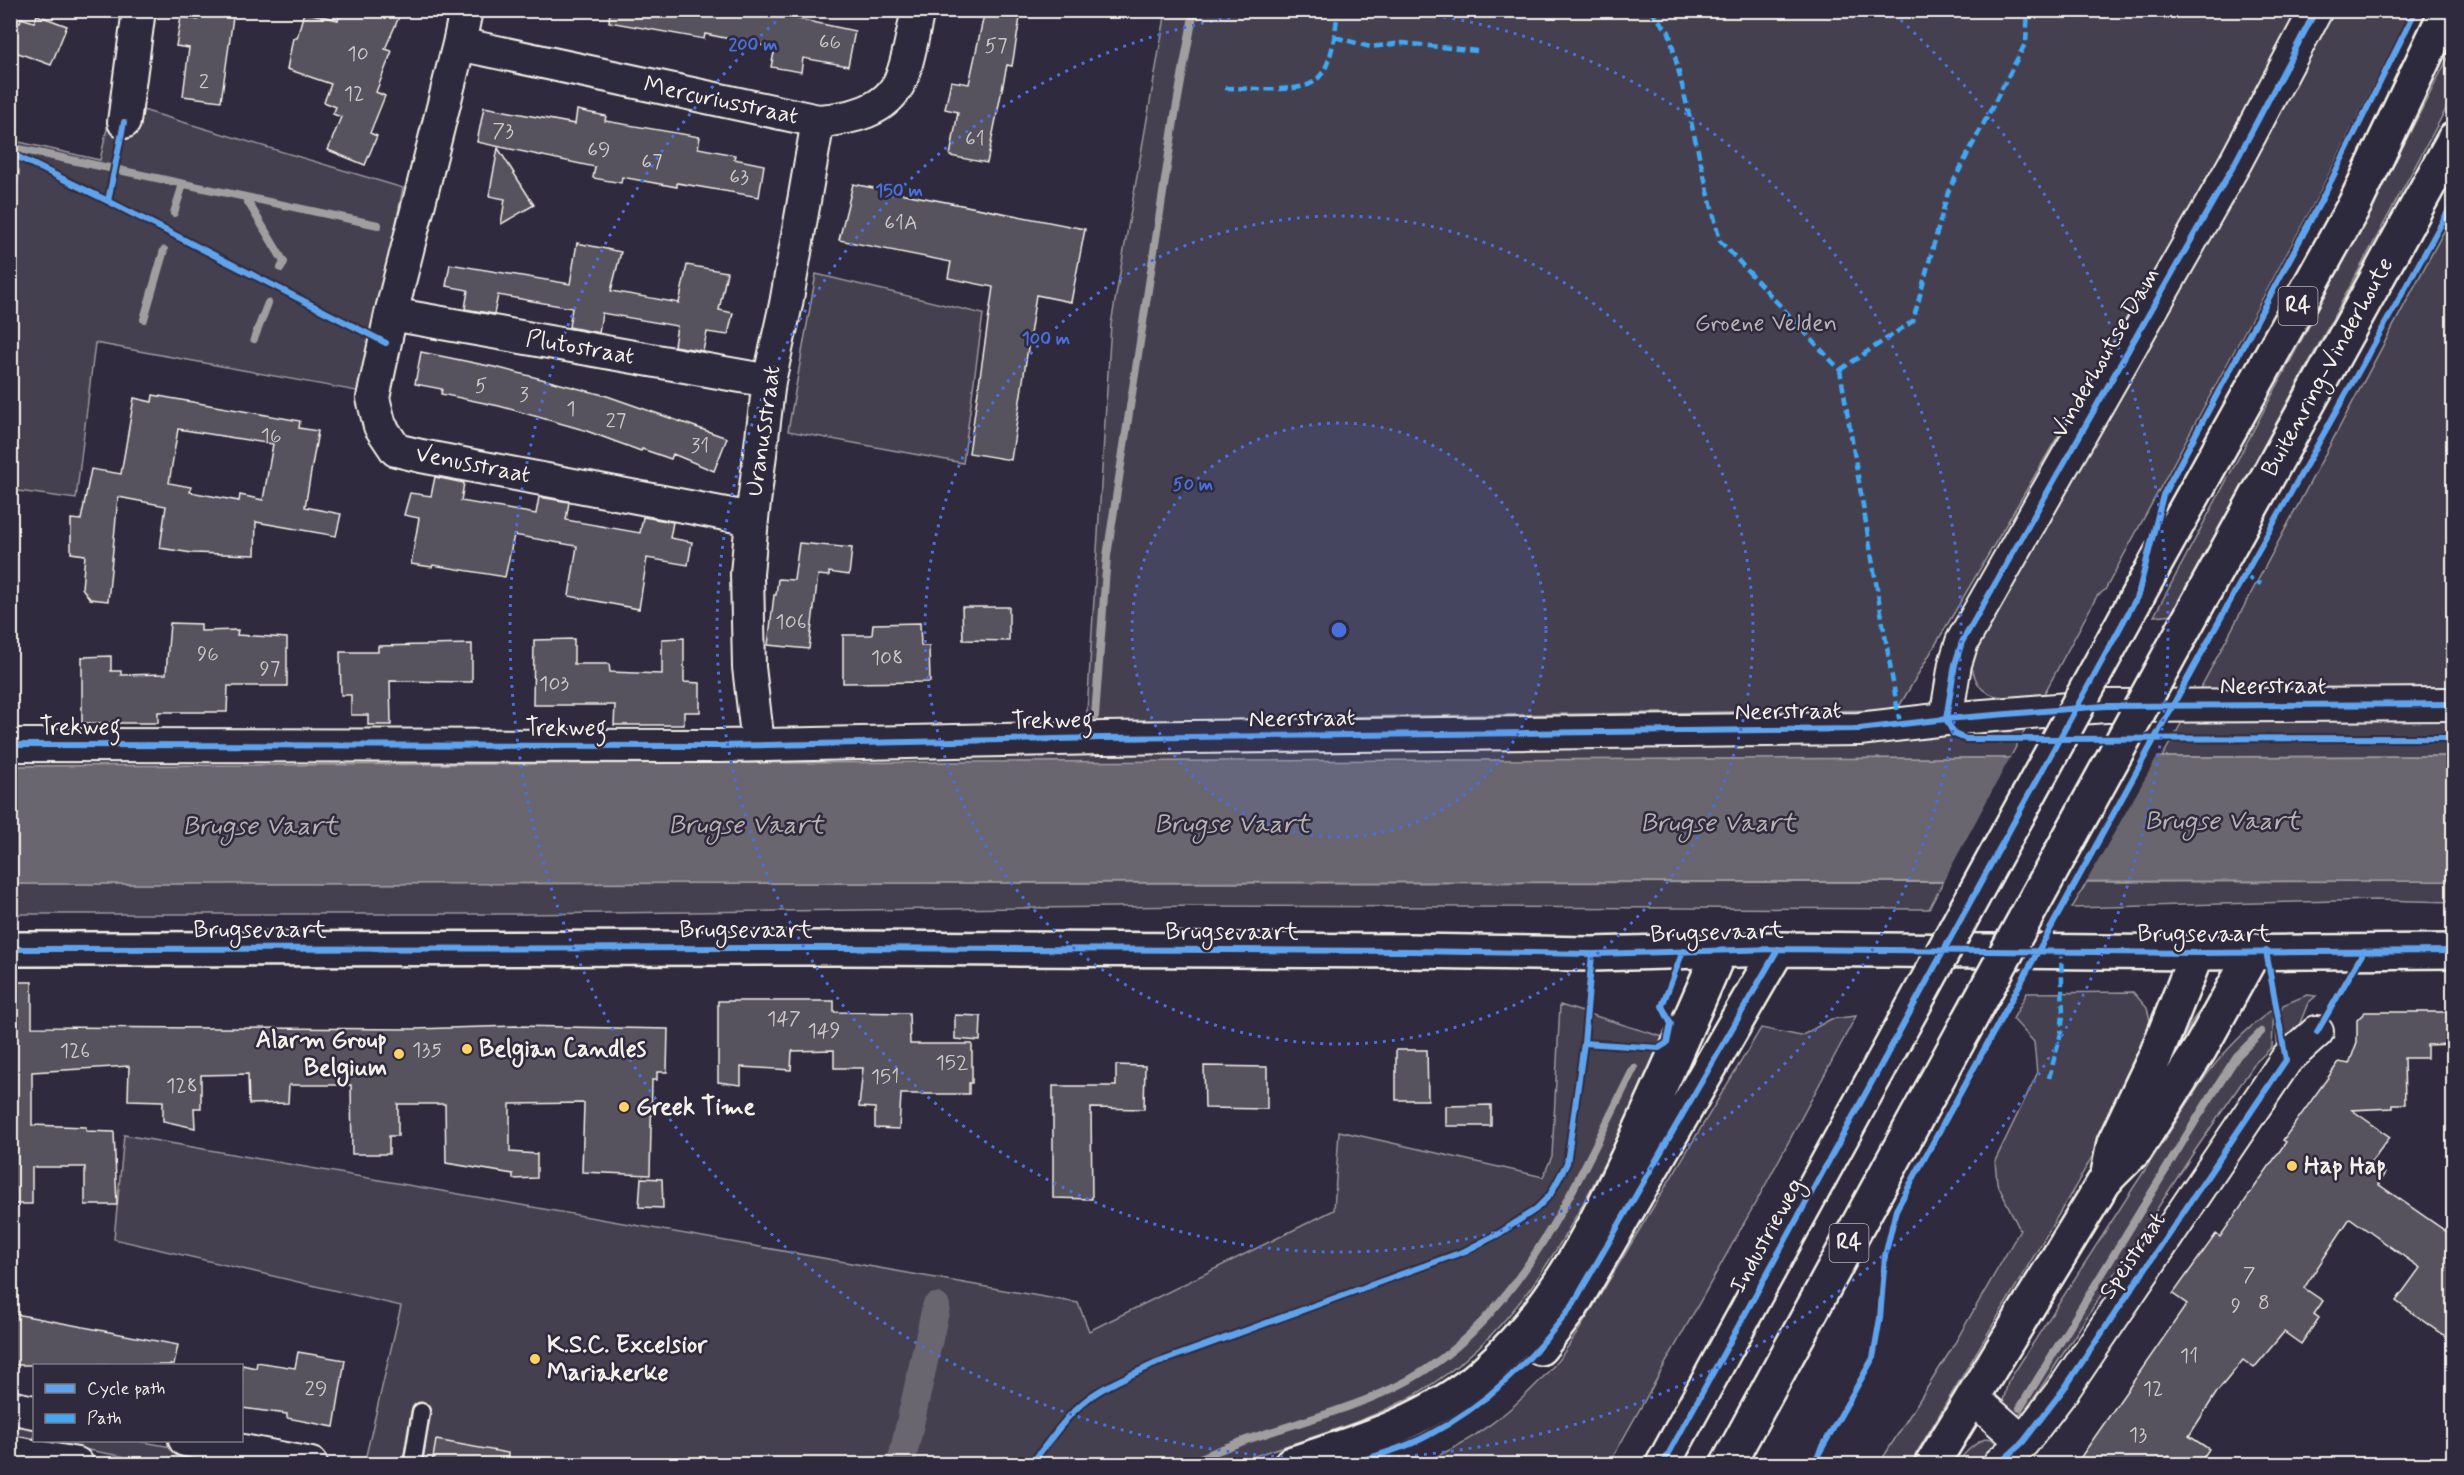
<svg xmlns="http://www.w3.org/2000/svg" width="2464" height="1475" font-family="Mynerve,sans-serif">
<style>
.green{fill:#454050;stroke:#9c989c;stroke-width:1.5}
.water{fill:#6a6670;stroke:#a19ea0;stroke-width:1.5}
.pier{fill:#2f2a3d}
.lines{fill:none;stroke-linecap:round;stroke-linejoin:round}
.stream{stroke:#a19ea0;stroke-width:8}
.canal{stroke:#6a6670;stroke-width:28}
.building{fill:#56525f;stroke:#f4f1e8;stroke-width:1.5;fill-rule:evenodd}
.service-casing{stroke:#f4f1e8;stroke-width:21}
.minor-casing{stroke:#f4f1e8;stroke-width:36}
.tertiary-casing{stroke:#f4f1e8;stroke-width:38}
.primary-casing{stroke:#f4f1e8;stroke-width:38}
.trunk-casing{stroke:#f4f1e8;stroke-width:38}
.service{stroke:#2f2a3d;stroke-width:16}
.minor{stroke:#2f2a3d;stroke-width:32}
.tertiary{stroke:#2f2a3d;stroke-width:33}
.primary{stroke:#2f2a3d;stroke-width:33}
.trunk{stroke:#2f2a3d;stroke-width:33}
.trunk-bridge-casing{stroke:#f4f1e8;stroke-width:38;stroke-linecap:butt}
.trunk-bridge{stroke:#2f2a3d;stroke-width:33}
.quiet{stroke:#3fa9f5;stroke-width:4.5;stroke-dasharray:9 4.5;stroke-linecap:butt}
.cycleway-casing{stroke:#2f2a3d;stroke-width:10}
.cycleway{stroke:#60a3ed;stroke-width:6}
.ring{fill:none;stroke:#486fdb;stroke-width:3;stroke-dasharray:3 6}
.poi-dot{fill:#ffd166;stroke:#2f2a3d;stroke-width:2}
.labels{text-anchor:middle;dominant-baseline:central;stroke-width:5;stroke-linejoin:round;paint-order:stroke}
.number-label{font-size:21px;fill:#ccc9c6}
.shield{fill:#2f2a3d;stroke:#b9b5b5;stroke-width:1.5}
.shield-label{font-size:22px;font-weight:bold;fill:#f4f1e8}
.street-label{font-size:24px;fill:#f4f1e8;stroke:#2f2a3d}
.park-label{font-size:24px;fill:#b7b3b3;stroke:#2f2a3d}
.poi-label{font-size:24px;font-weight:bold;fill:#f4f1e8;stroke:#2f2a3d;text-anchor:start}
.water-label{font-size:26px;font-style:italic;fill:#b6b2b2;stroke:#2f2a3d}
.centre{fill:#486fdb;stroke:#2f2a3d;stroke-width:3}
.ring-label{font-size:18px;text-anchor:middle;font-weight:bold;fill:#486fdb;stroke:#2f2a3d;stroke-width:5;stroke-linejoin:round;paint-order:stroke}
</style>
<rect width="100%" height="100%" fill="#2f2a3d"/>
<filter id="ink" filterUnits="userSpaceOnUse"><feTurbulence type="fractalNoise" baseFrequency=".0167" numOctaves="2"/><feDisplacementMap in="SourceGraphic" scale="12" xChannelSelector="R" yChannelSelector="G"/><feConvolveMatrix kernelMatrix="1 2 1 2 8 2 1 2 1" color-interpolation-filters="sRGB"/></filter>
<g filter="url(#ink)">
<path class="green" d="M1166,11H2301L2161,261L1897,710L1337,717L1086,728L1111,324Z
M2328,11H2411L2318,196L2105,590L2097,596L2044,694C2025,695 1991,704 1979,685C1973,677 1972,666 1969,657Z
M2453,48V96L2173,614L2154,616L2364,223Z
M126,105L403,188L362,392L95,343L76,499L11,490L10,140L100,160L111,111Z
M2453,214V689H2200Z
M816,274L983,314L963,463L788,431Z
M2185,717H2453V756L2162,757Z
M2029,722L2010,758L11,767L10,756Z
M2453,881V902L2375,900L2072,908L2087,882Z
M1943,882L1929,909L1200,906L523,914H11L10,884Z
M2133,992L2147,1008L2150,1020L2149,1033L2123,1101L2075,1187L1910,1464H1879L1949,1353L2020,1230L1997,1183L1995,1161L2037,1074L2034,1042L2013,1019L2027,993Z
M2307,995L2316,996L2308,1003L2298,1028L2280,1044L2277,1043L2276,1028L2283,1005Z
M1560,1005L1666,1038C1648,1078 1628,1117 1608,1156C1560,1249 1511,1338 1418,1393C1364,1425 1292,1442 1232,1464H364L401,1306L114,1239L124,1135L1078,1303L1089,1331L1334,1210L1339,1131L1543,1177L1552,1156Z
M2202,1008L2203,1016L2175,1071H2166L2192,1021Z
M2274,1008L2272,1047L2256,1062L2192,1155L2031,1403L2024,1412L2016,1416L2005,1408L2003,1401L2008,1382L2201,1083C2221,1054 2246,1029 2274,1008Z
M1856,1016L1766,1184L1609,1464H1418C1471,1445 1519,1406 1555,1364C1566,1351 1575,1336 1584,1322L1761,1028L1801,1036L1831,1019Z
M10,1417L34,1421V1440L138,1441L266,1464H165L11,1436Z
M1987,1438L1992,1439L1998,1445L1987,1464H1957C1965,1452 1973,1444 1987,1438Z"/>
<path class="water" d="M2453,756L2454,881L11,884L10,766Z"/>
<path class="pier" d="M2012,754H2159L2085,884H1942Z"/>
<g class="lines">
<path class="stream" d="M10,147L378,225
M245,197L284,262L281,268
M10,205L16,172
M174,213L183,184
M144,319L164,250
M254,339L268,303
M1095,716L1107,556L1175,115L1194,10
M2020,1408L2201,1112L2237,1056L2261,1032
M1188,1464C1258,1429 1339,1418 1409,1380C1522,1317 1578,1178 1634,1068"/>
<path class="canal" d="M901,1464L936,1307"/>
</g>
<path class="building" d="M200,10H234L221,101L183,96L189,48L176,46L181,17L198,20Z
M342,10H402L385,49L392,51L376,92L385,96L370,133L377,136L365,165L328,150L341,117L333,114L336,107L324,102L331,84L287,69L293,38H297L304,12L338,20Z
M610,10H756L855,31L848,66L803,58L801,72L771,67L775,48L705,34L704,39L609,22Z
M985,10H1018L1017,17L1020,18L1012,66L1007,65L987,163L950,156L958,112L945,109L951,81L969,84Z
M37,15L67,26L51,65L10,50V19L20,23L21,18L34,22Z
M484,107L575,124L577,110L606,116L605,121L700,137L698,148L735,155L734,159L764,165L759,197L677,183V187L622,177L621,183L593,178L595,167L477,142Z
M498,148L534,205L501,224L505,199L489,196Z
M853,184L1085,229L1071,302L1036,295L1011,460L969,453L993,287L948,278L951,262L839,240Z
M577,243L621,252L611,291L679,303L687,265L727,272L719,310L733,313L728,335L707,332L703,351L674,346L677,326L602,313L599,333L569,327L572,308L498,295L494,314L465,309L468,290L446,286L450,264L570,284Z
M421,352L499,368L607,396L727,438L714,471L673,454L671,459L642,449L641,451L584,430L499,406L441,394L442,389L415,384Z
M153,395L300,421L299,428L318,431L305,507L341,514L336,536L256,522L255,555L192,553L160,548L166,506L118,497L108,601L90,599L82,588L85,555L71,553V519L81,520L91,469L121,474L134,398L152,402ZM178,429L273,444L263,500L240,495L239,501L190,492L191,487L169,483Z
M435,477L464,483L461,501L536,514L539,497L569,502L566,520L640,533L643,517L673,522L670,538L692,542L688,565L647,558L639,609L569,596L577,546L514,535L505,577L433,565L432,567L411,564L419,518L404,515L410,493L431,496Z
M799,543L852,548L849,575L829,572V576L818,575L809,649L768,645L774,595H776L778,579L794,580Z
M962,607H1009V641L963,640Z
M170,623L201,624V631L238,630L237,635L287,638V686H228L227,712H158V723H82V657L111,656V671H121V675L166,674Z
M920,623L921,646H929L930,682L843,683V635H872L873,624Z
M684,638V682L700,683V712H684V725H614L615,705H533L534,640L574,639V664H609L610,672L662,674V639Z
M472,644V682L390,681L391,725H368V715H351V695H341L340,652H378V646Z
M10,982H32V1027L415,1029L516,1026L668,1029L667,1072H657V1080H652L650,1175L582,1172L584,1103L510,1104V1152L537,1154V1178L513,1179V1174L446,1163L445,1104H398V1136H389V1154H352L351,1085H289L288,1103L249,1104L248,1074L201,1075V1108H194L195,1128L163,1121V1101L128,1100L129,1066L32,1072V1125L86,1127V1131L114,1132L117,1205H85V1167H32V1204H10Z
M718,1001H834V1012L909,1013L910,1044H972V1083H969V1094H901L899,1129L875,1128V1108L859,1107L863,1068H834V1050L792,1051L791,1070L741,1067V1085L718,1082Z
M2365,1012H2454V1044L2427,1045V1058H2404L2405,1104H2393V1108L2352,1110L2390,1137L2370,1163L2385,1173L2378,1184L2454,1237V1342L2396,1301L2420,1268L2350,1218L2304,1288L2323,1301L2314,1314L2319,1318L2301,1344L2284,1332L2254,1368L2243,1360L2217,1392L2189,1436L2209,1449L2199,1464H2180L2169,1456L2162,1464H2076L2187,1304L2173,1294L2216,1234L2220,1237L2286,1142L2283,1140L2339,1062L2349,1064L2357,1042V1020Z
M955,1015L981,1016L980,1041L955,1039Z
M1396,1050H1427L1428,1100H1396Z
M1116,1065L1145,1066L1144,1109L1091,1108L1092,1199L1053,1198V1086H1116Z
M1204,1066L1267,1067V1109L1205,1108Z
M1491,1105V1126H1446V1106Z
M641,1178L662,1179L663,1208L639,1207Z
M10,1313L178,1345L174,1365H10Z
M298,1352L345,1360L334,1427L287,1418V1414L242,1408V1365L256,1368L257,1362L295,1368Z
M436,1440L508,1453L507,1464H432Z"/>
<g class="lines">
<defs>
<path id="service" d="M410,1464L413,1460L421,1412"/>
<path id="minor" d="M466,10L459,44L391,314L373,398L380,426L396,450L421,456L752,519
M459,44L818,121C849,119 887,112 901,79C909,60 913,31 918,10
M124,122L139,10
M391,314L769,381
M1946,719L1955,664L1962,642L2235,163L2316,10
M758,744L749,667L747,574L752,519L769,381L786,304L818,121
M10,745L718,746L1103,738L1859,729L1946,719L2105,706L2454,704
M1973,1398L2023,1442
M10,1407L34,1412
M185,1440L311,1464
M10,1452L77,1464
M1999,1464L2023,1442L2066,1386L2286,1060L2317,1032"/>
<path id="tertiary" d="M2107,1179L2114,1143L2156,1055L2197,953
M1932,1464L2106,1179L2136,1149L2200,1049L2254,951"/>
<path id="primary" d="M10,949L840,948L1411,951L1592,954L1778,949L2197,953L2454,951"/>
<path id="trunk" d="M2203,594L2454,139
M2138,595L2355,204L2447,10
M1540,1348L1572,1306L1778,949
M1291,1464C1358,1442 1429,1421 1482,1374C1556,1309 1599,1220 1639,1133C1667,1072 1694,1011 1720,950
M1663,1464L1903,1025
M1728,1464L1969,1021"/>
</defs>
<use href="#service" class="service-casing"/>
<use href="#minor" class="minor-casing"/>
<use href="#tertiary" class="tertiary-casing"/>
<use href="#primary" class="primary-casing"/>
<use href="#trunk" class="trunk-casing"/>
<use href="#service" class="service"/>
<use href="#minor" class="minor"/>
<use href="#tertiary" class="tertiary"/>
<use href="#primary" class="primary"/>
<use href="#trunk" class="trunk"/>
<defs>
<path id="trunk-bridge" d="M1969,1021L2203,594
M1903,1025L2138,595"/>
</defs>
<use href="#trunk-bridge" class="trunk-bridge-casing"/>
<use href="#trunk-bridge" class="trunk-bridge"/>
<path class="quiet" d="M1650,10L1669,32L1720,241L1840,370L1900,724
M1335,37L1370,47L1403,43L1477,51
M1225,88C1247,88 1294,93 1312,83C1333,71 1335,31 1338,10
M1840,370L1913,321L1948,192L2026,42L2028,10
M2245,576L2261,584
M2049,1078L2061,1033L2063,1015L2061,951"/>
<defs>
<path id="cycleway" d="M124,122L108,201L386,343
M10,153L108,201
M1946,719L1955,664L1962,642L2235,163L2316,10
M1946,719L1954,734L1966,739L2454,738
M10,745L718,746L1103,738L1859,729L1946,719L2105,706L2454,704
M10,949L840,948L1411,951L1592,954L1778,949L2197,953L2454,951
M2317,1032L2364,951
M1584,1043L1659,1048L1667,1043L1671,1024L1662,1006L1683,951
M1031,1464C1051,1440 1069,1410 1096,1393C1116,1380 1138,1372 1159,1362L1465,1251L1500,1233L1536,1209L1550,1195L1567,1163L1584,1043L1592,954
M1350,1464C1375,1456 1403,1449 1427,1436C1487,1405 1532,1360 1572,1306L1778,949
M1663,1464L2138,595L2163,495L2323,197L2416,10
M1813,1464L1873,1358L1880,1318L1885,1256L1896,1210L2234,594L2454,201
M1999,1464L2023,1442L2066,1386L2286,1060L2266,951"/>
</defs>
<use href="#cycleway" class="cycleway-casing"/>
<use href="#cycleway" class="cycleway"/>
</g>
</g>
<circle cx="1339" cy="630" r="207" fill="#486fdb" fill-opacity=".12"/>
<g class="ring">
<circle cx="1339" cy="630" r="207"/>
<circle cx="1339" cy="630" r="414"/>
<path d="M1399 11A622 622 0 1 1 1279 11"/>
<path d="M1894 14A829 829 0 1 1 784 14"/>
</g>
<g class="poi-dot">
<circle cx="467" cy="1049" r="6"/>
<circle cx="399" cy="1054" r="6"/>
<circle cx="624" cy="1107" r="6"/>
<circle cx="2292" cy="1166" r="6"/>
<circle cx="535" cy="1359" r="6"/>
</g>
<g class="labels">
<g class="number-label">
<text x="830" y="42">66</text>
<text x="996" y="46">57</text>
<text x="358" y="54">10</text>
<text x="204" y="82">2</text>
<text x="354" y="94">12</text>
<text x="503" y="131">73</text>
<text x="975" y="139">61</text>
<text x="599" y="150">69</text>
<text x="652" y="162">67</text>
<text x="739" y="177">63</text>
<text x="901" y="223">61A</text>
<text x="481" y="386">5</text>
<text x="524" y="395">3</text>
<text x="571" y="409">1</text>
<text x="616" y="421">27</text>
<text x="271" y="436">16</text>
<text x="700" y="446">31</text>
<text x="791" y="622">106</text>
<text x="208" y="654">96</text>
<text x="887" y="658">108</text>
<text x="270" y="669">97</text>
<text x="554" y="684">103</text>
<text x="784" y="1019">147</text>
<text x="824" y="1031">149</text>
<text x="427" y="1050">135</text>
<text x="75" y="1051">126</text>
<text x="952" y="1063">152</text>
<text x="885" y="1077">151</text>
<text x="182" y="1086">128</text>
<text x="2249" y="1275">7</text>
<text x="2264" y="1303">8</text>
<text x="2236" y="1306">9</text>
<text x="2189" y="1356">11</text>
<text x="316" y="1389">29</text>
<text x="2153" y="1389">12</text>
<text x="2138" y="1435">13</text>
</g>
<g class="shield">
<rect x="2278.5" y="287" width="39" height="38" rx="4.5"/>
<rect x="1829.5" y="1224" width="39" height="38" rx="4.5"/>
</g>
<g class="shield-label">
<text x="2298" y="306">R4</text>
<text x="1849" y="1243">R4</text>
</g>
<g class="street-label">
<text transform="translate(721 101) rotate(12)">Mercuriusstraat</text>
<text transform="translate(580 348) rotate(10)">Plutostraat</text>
<text transform="translate(2106 353) rotate(-60)">Vinderhoutse Dam</text>
<text transform="translate(2328 367) rotate(-61)">Buitenring-Vinderhoute</text>
<text transform="translate(764 431) rotate(-82)">Uranusstraat</text>
<text transform="translate(473 465) rotate(11)">Venusstraat</text>
<text x="2273" y="686">Neerstraat</text>
<text transform="translate(1788 712) rotate(-1)">Neerstraat</text>
<text transform="translate(1302 719) rotate(-1)">Neerstraat</text>
<text transform="translate(1052 721) rotate(-1)">Trekweg</text>
<text x="80" y="727">Trekweg</text>
<text x="566" y="728">Trekweg</text>
<text x="260" y="930">Brugsevaart</text>
<text x="746" y="930">Brugsevaart</text>
<text x="1232" y="932">Brugsevaart</text>
<text transform="translate(1717 933) rotate(-2)">Brugsevaart</text>
<text x="2204" y="934">Brugsevaart</text>
<text transform="translate(1767 1236) rotate(-61)">Industrieweg</text>
<text transform="translate(2133 1256) rotate(-56)">Speistraat</text>
</g>
<g class="park-label">
<text x="1766" y="323">Groene Velden</text>
</g>
<g class="poi-label">
<text x="387" y="1040" text-anchor="end">Alarm Group<tspan x="387" dy="28">Belgium</tspan></text>
<text x="479" y="1049">Belgian Candles</text>
<text x="636" y="1107">Greek Time</text>
<text x="2304" y="1166">Hap Hap</text>
<text x="547" y="1345">K.S.C. Excelsior<tspan x="547" dy="28">Mariakerke</tspan></text>
</g>
<g class="water-label">
<text x="2222" y="822">Brugse Vaart</text>
<text x="1718" y="824">Brugse Vaart</text>
<text x="1232" y="825">Brugse Vaart</text>
<text x="746" y="826">Brugse Vaart</text>
<text x="260" y="827">Brugse Vaart</text>
</g>
</g>
<circle cx="1339" cy="630" r="9" class="centre"/>
<g class="ring-label">
<text x="753" y="50">200 m</text>
<text x="899" y="196">150 m</text>
<text x="1046" y="344">100 m</text>
<text x="1193" y="490">50 m</text>
</g>
<rect width="2464" height="1475" fill="none" stroke="#2f2a3d" stroke-width="36"/>
<rect x="18" y="18" width="2428" height="1439" fill="none" stroke="#f4f1e8" stroke-width="2" filter="url(#ink)"/>
<rect x="33" y="1364" width="210" height="78" fill="#2f2a3d" stroke="#7e7a81" stroke-width="1.5"/>
<rect x="45" y="1384" width="30" height="9" fill="#60a3ed" stroke="#7e7a81" stroke-width="1.5"/>
<text x="87" y="1394" font-size="18" fill="#f4f1e8">Cycle path</text>
<rect x="45" y="1414" width="30" height="9" fill="#3fa9f5" stroke="#7e7a81" stroke-width="1.5"/>
<text x="87" y="1424" font-size="18" fill="#f4f1e8">Path</text>
</svg>
